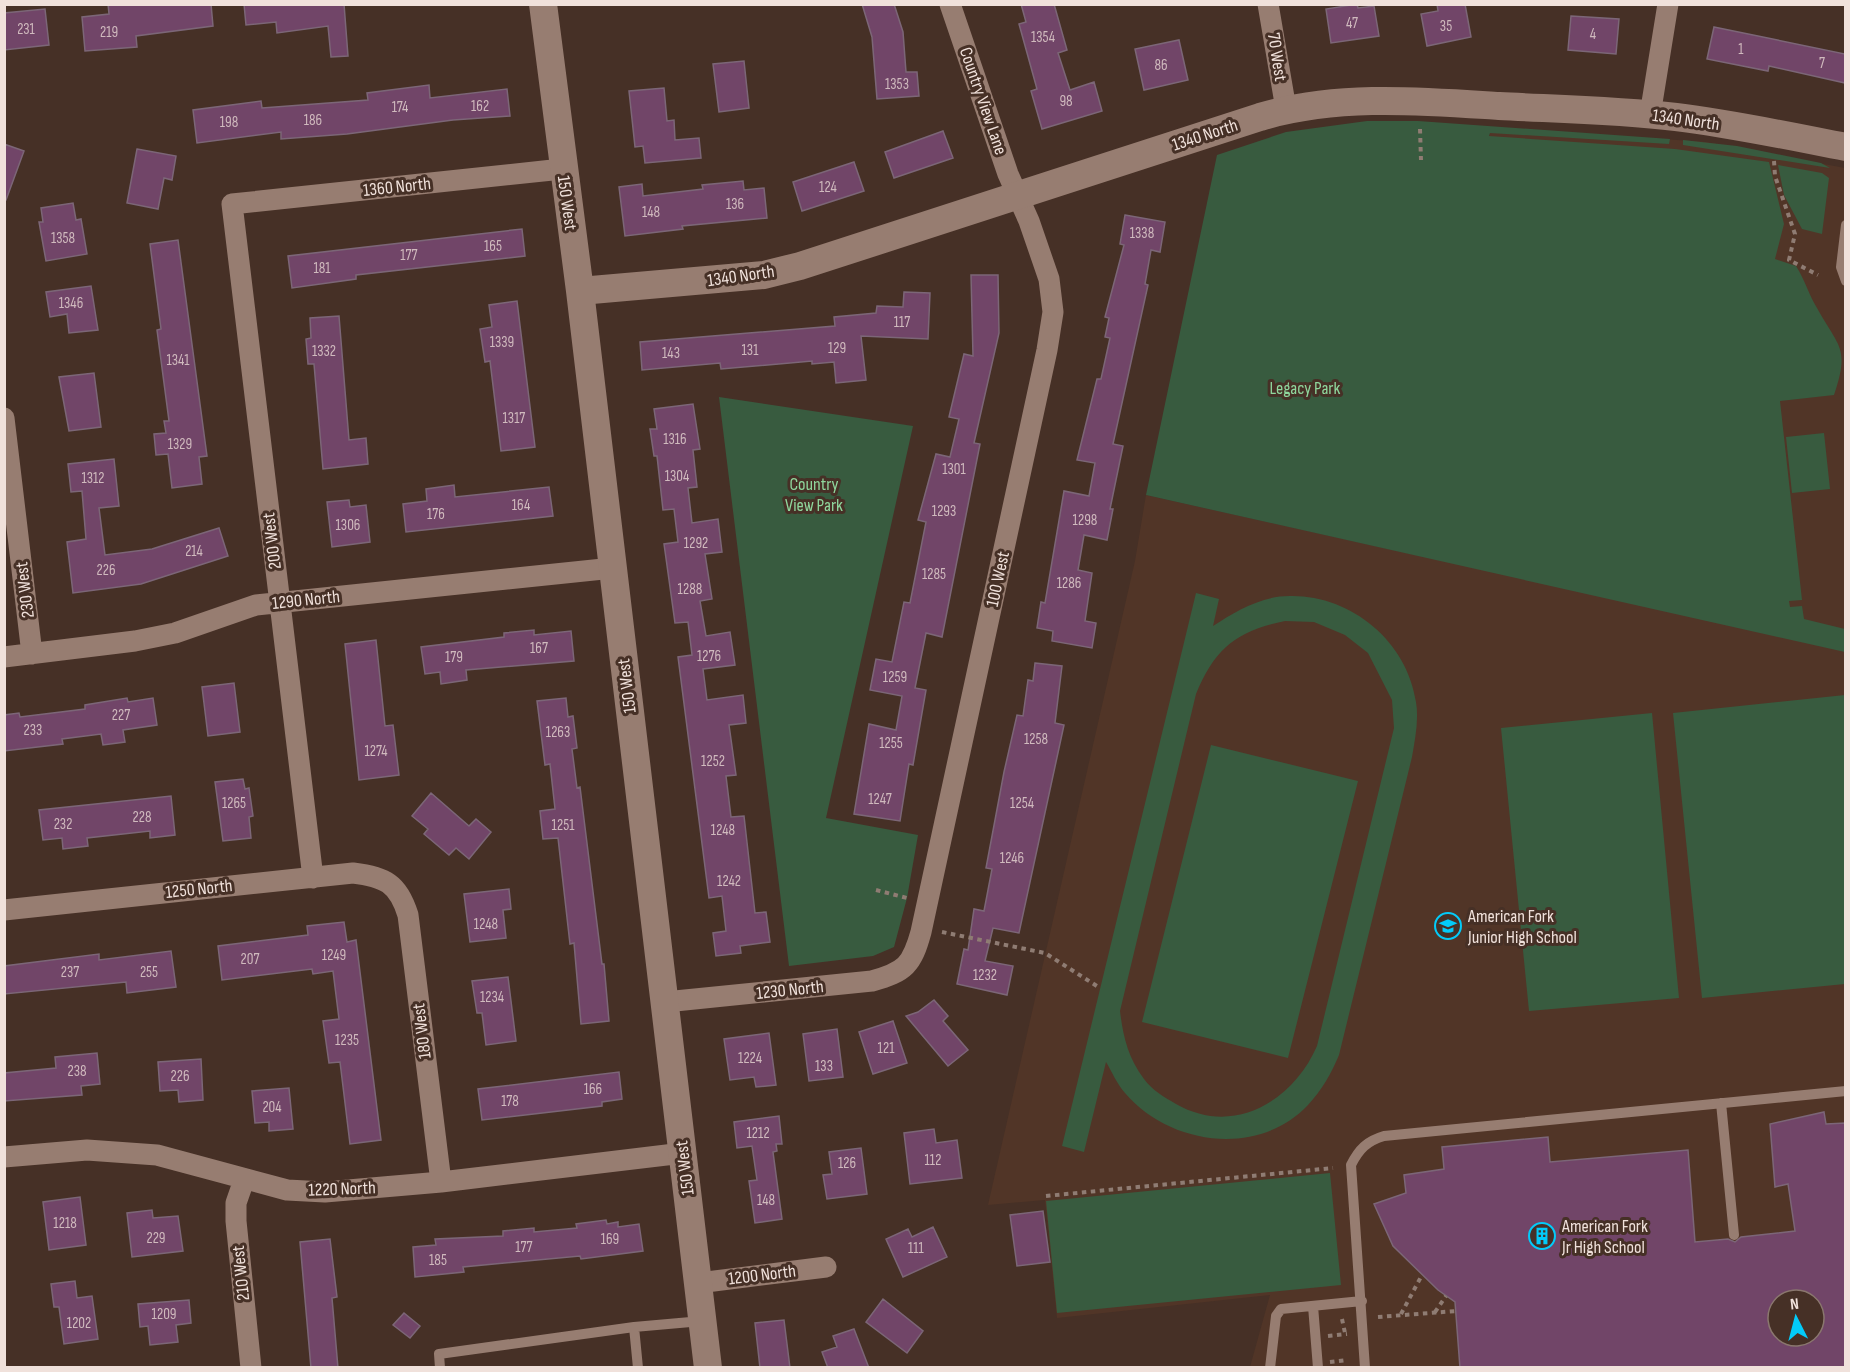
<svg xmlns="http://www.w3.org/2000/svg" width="1850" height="1372" font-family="'Sofia Sans Condensed',sans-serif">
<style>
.built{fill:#513527;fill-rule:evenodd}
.green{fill:#385b3f;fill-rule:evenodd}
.building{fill:#714568;stroke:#7c6677;stroke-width:1.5;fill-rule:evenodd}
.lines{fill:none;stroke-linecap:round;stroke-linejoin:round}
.path{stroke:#8f7c73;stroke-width:4;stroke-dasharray:4.5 4.5;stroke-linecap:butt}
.lane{stroke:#977d71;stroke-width:10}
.street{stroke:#977d71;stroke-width:21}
.secondary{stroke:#977d71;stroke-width:28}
.labels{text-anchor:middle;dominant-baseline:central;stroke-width:6;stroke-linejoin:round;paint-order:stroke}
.number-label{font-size:15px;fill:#d0babe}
.street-label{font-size:18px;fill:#f0e1db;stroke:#463026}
.park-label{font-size:18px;fill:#8fd79d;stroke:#463026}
.poi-label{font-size:18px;fill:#f0e1db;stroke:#463026;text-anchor:start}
</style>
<rect width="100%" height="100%" fill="#463026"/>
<path class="built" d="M1491,127L1706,142L1845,168V1367H1250L1270,1295L1057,1318L1045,1200L988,1205L1135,561L1146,495L1411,554ZM1778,1300H1814V1336H1778Z"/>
<path class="green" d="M1367,121H1418L1670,139L1669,144L1490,133L1489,136L1675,149L1769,162L1784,224L1775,259L1796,266C1805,280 1809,295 1817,308C1839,348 1850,347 1834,395L1780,401L1802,600L1789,601L1790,607L1802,606L1804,619L1845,629V652L1146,495L1217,155L1286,132Z
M1683,140L1737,146L1821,163L1830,168L1683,145Z
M1778,165L1822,173L1829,178L1822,234L1802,229L1784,195Z
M719,397L913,426L826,818L918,835L907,898L894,947L873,956L789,966Z
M1824,433L1830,489L1792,493L1786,437Z
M1196,593L1219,599L1213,626C1236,611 1261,596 1290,596C1351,595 1407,641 1416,702C1419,720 1415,739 1412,757L1339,1055C1331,1074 1322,1090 1308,1105C1258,1158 1169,1145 1125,1093C1117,1084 1112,1072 1106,1062L1084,1152L1062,1146ZM1285,621L1314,622L1345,635L1368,653L1392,700L1394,728L1317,1046C1293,1101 1234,1137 1176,1104C1164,1097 1152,1090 1144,1079C1128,1058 1123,1036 1120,1011L1196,694C1215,648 1237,631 1285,621Z
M1845,695V984L1702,998L1673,713Z
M1652,713L1679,998L1529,1011L1501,728Z
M1211,745L1358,781L1288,1058L1142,1022Z
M1330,1173L1341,1285L1057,1313L1046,1201Z"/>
<path class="building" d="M108,4H211L213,26L136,36L137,47L85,51L82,17L109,14Z
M244,4H344L348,56L331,57L328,26L277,33L276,22L246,25Z
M862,4H894L903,32L906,72H917L919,96L877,99L872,37Z
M1021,4H1054L1067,50L1058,53L1070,90L1094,82L1102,111L1042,129L1031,91L1037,89L1019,24L1026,22Z
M1357,4L1358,8L1374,6L1379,36L1331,43L1326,9Z
M1437,4H1465L1471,37L1427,46L1421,14L1438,11Z
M45,9L49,45L4,50V13Z
M1571,16L1619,19L1616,54L1568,50Z
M1714,27L1845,54V83L1769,66L1768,71L1707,59Z
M1179,40L1188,80L1144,90L1135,49Z
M744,61L749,108L719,112L713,64Z
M429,85L430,98L507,89L510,116L453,120L347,134L281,139V132L197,143L193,110L261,101L262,108L368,100L367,93Z
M664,88L667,121L674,120L675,140L699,138L701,158L645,163L643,146L635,147L629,91Z
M943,131L953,158L894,178L885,152Z
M4,144L24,151L6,200H4Z
M137,149L176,156L172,180L164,178L158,209L127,203Z
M854,162L864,191L802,211L793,182Z
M743,181L744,190L764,188L767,218L682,226L683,229L625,236L619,187L642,184L643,196L703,189L702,185Z
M73,203L76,220L81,219L87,254L46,261L39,222H43L41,208Z
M1125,215L1165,222L1160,252L1151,250L1145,284L1148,285L1113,444L1123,446L1110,509H1113L1107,540L1084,535L1078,570L1092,573L1085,621L1096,623L1092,648L1052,641L1053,631L1037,628L1041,602L1045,603L1064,491L1089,496L1095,463L1077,460L1097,379H1101L1110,338L1105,337L1109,318L1105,317L1124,245L1120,244Z
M522,229L525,256L356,275V279L292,288L288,256Z
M178,240L207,456L199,457L202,484L172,488L168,454L156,455L154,434L166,433L164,421H169L157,330L161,329L150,244Z
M971,275H998L999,333L974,443L980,444L942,637L926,633L915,688L926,690L913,765L909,764L900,821L854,814L869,724L896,730L902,696L870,690L876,659L892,662L904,602L910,603L926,522L918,520L936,454L950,457L959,419L949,417L964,354L973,356Z
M91,286L98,330L69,333L67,314L50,317L46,292Z
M904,292L930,293L928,339L861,336L866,380L836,383L834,362L812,364V361L721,369L720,363L642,370L640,342L835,326L834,317L876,313L877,306L903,307Z
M517,301L535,447L501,451L490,361L485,362L480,329L492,327L489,305Z
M339,316L349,440L366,438L368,464L323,469L314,364H308L306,339L311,338L310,318Z
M94,373L101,427L69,431L59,377Z
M693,404L700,449L693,450L697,487L688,488L692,523L718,519L722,552L705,554L712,599L700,601L706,636L730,632L735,665L703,669L707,700L743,695L746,723L729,725L736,775L726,776L731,817L744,816L755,913L766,912L770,942L740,946L741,953L716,956L713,933L726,931L722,896L709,898L678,657L692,655L688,622L675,623L664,544L678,542L674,509L663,510L657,456H654L650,429H657L654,409Z
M114,459L119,506L99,508L105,555L152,549L219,528L228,556L141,584L73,593L67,542L86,539L82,491L71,492L68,464Z
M454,485L455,497L549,487L553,516L406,532L403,504L427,501L426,489Z
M349,500L350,507L366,505L370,542L332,547L327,502Z
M534,630V635L571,631L574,661L466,670L467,680L441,684L440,672L425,674L421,647L504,637V633Z
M376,640L385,726L393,725L399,775L359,780L345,644Z
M1035,663L1062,666L1055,723L1064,725L1019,933L993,928L985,961L1013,966L1007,995L957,984L964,949L968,950L974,909L984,911L992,869L986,868L1004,772L1017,715L1023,716L1028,680L1033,681Z
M234,683L240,732L208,736L202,687Z
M127,698L128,702L153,698L157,725L123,730L125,742L103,745L101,734L62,739L63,744L4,751V715L19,713L20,717L85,709V705Z
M566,698L568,717L573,716L577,748L572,749L577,788L580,787L602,964H604L609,1021L581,1024L574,943L570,944L558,838L543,839L540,811L555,809L550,764L545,765L537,701Z
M243,779L245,789L249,788L253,816L249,817L251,838L223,841L215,782Z
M431,793L469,826L476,819L491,832L469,859L456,848L449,855L424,834L428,829L412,816Z
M171,796L175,835L150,838V831L87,838L88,846L63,849L62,838L43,840L39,810Z
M509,889L511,909L503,910L506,938L470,942L464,894Z
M344,922L347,942L356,940L381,1140L350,1144L340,1062L329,1063L323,1021L339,1019L333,971L313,974L312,969L222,980L218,946L308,935L307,926Z
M171,951L176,987L127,993L126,982L4,994V966L99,954V960Z
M508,977L516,1041L486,1045L482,1013H477L472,981Z
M934,1000L948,1016L943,1021L968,1050L948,1066L906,1016L918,1012Z
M893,1021L907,1063L873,1074L859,1032Z
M837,1029L843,1077L809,1081L803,1034Z
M769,1033L776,1085L756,1087L754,1077L730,1080L724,1039Z
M97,1053L100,1084L81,1086L82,1095L4,1101V1073L56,1068L55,1057Z
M201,1059L203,1100L179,1102L178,1090L160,1091L158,1062Z
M619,1072L622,1099L602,1102V1106L482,1120L478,1089Z
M289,1088L293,1129L269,1131V1122L255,1123L252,1091Z
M1824,1112L1826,1124L1845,1123V1368H1460L1455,1302L1438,1290L1393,1246L1374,1204L1406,1193L1404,1175L1444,1169L1442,1147L1548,1137L1550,1162L1688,1150L1695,1242L1728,1239L1735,1242L1741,1237L1795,1231L1788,1184L1775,1187L1770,1124ZM1778,1300H1814V1336H1778Z
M779,1116L782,1144H776L777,1151L773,1152L782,1219L755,1223L749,1181L757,1180L752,1146L737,1148L734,1122Z
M934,1129L936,1143L957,1140L962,1178L910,1184L904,1133Z
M861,1148L867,1194L827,1199L823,1175L832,1174L829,1152Z
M80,1197L86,1245L49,1250L43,1202Z
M152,1210L153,1218L178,1216L183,1251L132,1257L127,1213Z
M1043,1211L1050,1262L1017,1266L1010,1215Z
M606,1220L607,1224L618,1222V1227L639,1224L643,1251L581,1259L580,1256L463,1267L464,1272L415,1277L413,1247L436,1245L435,1239L503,1236V1231L534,1228V1232L577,1228L576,1224Z
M933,1227L947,1257L903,1277L886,1239L908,1229L912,1237Z
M330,1239L337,1297L332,1298L338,1368H311L300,1242Z
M75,1281L77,1298L92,1296L98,1339L64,1344L59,1307H54L51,1284Z
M883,1299L923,1331L907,1353L866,1322Z
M189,1300L191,1323L176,1325L178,1342L150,1345L148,1326L140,1327L138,1304Z
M404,1313L420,1326L410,1338L393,1325Z
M784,1320L790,1368H760L755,1323Z
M854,1329L869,1368H828L822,1352L837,1347L833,1336Z"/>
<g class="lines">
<path class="path" d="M1420,129L1421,160
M1774,161L1775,176L1795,234L1789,260L1818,275
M1846,386V401
M876,890L907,898
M942,932L1045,953L1100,988
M1046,1196L1333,1168
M1435,1312L1446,1296
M1401,1314L1422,1275
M1378,1317L1456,1311
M1342,1319L1345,1333
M1328,1336L1347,1334
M1330,1362L1347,1360"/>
<path class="lane" d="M1846,225L1841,267L1846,281
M1721,1103L1734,1235
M1313,1306L1318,1368
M634,1327L702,1321
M440,1368L439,1354L634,1327L638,1368
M1270,1368L1276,1316L1281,1309L1362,1301
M1365,1368L1351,1165C1359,1149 1367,1141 1384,1136L1846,1091"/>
<path class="street" d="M1268,4L1286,109
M1650,115L1668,4
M4,418L32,654
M4,657L135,641L175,633L256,605L613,568
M313,878L232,204L562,169
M4,910L353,873C385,877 398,883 408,915L441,1182
M665,1002L872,981C905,972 912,965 921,932L1047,350L1053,312L1049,279L1029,221L1008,174L950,4
M4,1157L87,1150L157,1155L287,1190L325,1192L441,1182L683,1153
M244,1180L236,1203V1221L251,1368
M698,1283L826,1267"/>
<path class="secondary" d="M543,4L580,291L708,1368
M580,291L764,275L800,266L1260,117C1337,94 1420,101 1499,106C1558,109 1617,110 1676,117C1733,124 1789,136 1846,147"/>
</g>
<defs>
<symbol id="school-ring" viewBox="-11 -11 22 22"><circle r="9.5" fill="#463026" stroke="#03cbf9" stroke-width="1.5"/><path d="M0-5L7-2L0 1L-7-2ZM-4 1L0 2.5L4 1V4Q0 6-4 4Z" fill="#03cbf9"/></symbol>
<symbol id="building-ring" viewBox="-11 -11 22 22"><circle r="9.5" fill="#463026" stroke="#03cbf9" stroke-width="1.5"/><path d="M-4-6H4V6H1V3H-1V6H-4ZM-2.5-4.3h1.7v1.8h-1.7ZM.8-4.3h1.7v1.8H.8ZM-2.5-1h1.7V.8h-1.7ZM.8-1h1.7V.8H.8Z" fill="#03cbf9"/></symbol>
</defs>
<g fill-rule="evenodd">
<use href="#school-ring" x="1433" y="911" width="30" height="30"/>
<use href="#building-ring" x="1527" y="1221" width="30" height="30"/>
</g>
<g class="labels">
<g class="number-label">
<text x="1352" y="23">47</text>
<text x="1446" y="26">35</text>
<text x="26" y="29">231</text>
<text x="109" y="32">219</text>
<text x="1593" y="34">4</text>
<text x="1043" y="37">1354</text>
<text x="1741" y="49">1</text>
<text x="1822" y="63">7</text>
<text x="1161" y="65">86</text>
<text x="897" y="84">1353</text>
<text x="1066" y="101">98</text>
<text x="480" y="106">162</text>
<text x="400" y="107">174</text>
<text x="313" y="120">186</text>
<text x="229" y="122">198</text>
<text x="828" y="187">124</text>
<text x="735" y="204">136</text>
<text x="651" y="212">148</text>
<text x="1142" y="233">1338</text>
<text x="63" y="238">1358</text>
<text x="493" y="246">165</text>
<text x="409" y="255">177</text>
<text x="322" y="268">181</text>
<text x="71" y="303">1346</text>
<text x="902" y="322">117</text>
<text x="502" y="342">1339</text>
<text x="837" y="348">129</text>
<text x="750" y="350">131</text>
<text x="324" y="351">1332</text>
<text x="671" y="353">143</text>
<text x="178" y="360">1341</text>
<text x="514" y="418">1317</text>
<text x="675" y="439">1316</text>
<text x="180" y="444">1329</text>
<text x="954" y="469">1301</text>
<text x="677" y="476">1304</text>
<text x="93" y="478">1312</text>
<text x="521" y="505">164</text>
<text x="944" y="511">1293</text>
<text x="436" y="514">176</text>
<text x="1085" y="520">1298</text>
<text x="348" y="525">1306</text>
<text x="696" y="543">1292</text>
<text x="194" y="551">214</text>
<text x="106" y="570">226</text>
<text x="934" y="574">1285</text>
<text x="1069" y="583">1286</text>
<text x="690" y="589">1288</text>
<text x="539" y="648">167</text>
<text x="709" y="656">1276</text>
<text x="454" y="657">179</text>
<text x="895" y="677">1259</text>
<text x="121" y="715">227</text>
<text x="33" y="730">233</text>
<text x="558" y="732">1263</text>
<text x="1036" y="739">1258</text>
<text x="891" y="743">1255</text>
<text x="376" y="751">1274</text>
<text x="713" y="761">1252</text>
<text x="880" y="799">1247</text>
<text x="234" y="803">1265</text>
<text x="1022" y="803">1254</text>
<text x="142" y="817">228</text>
<text x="63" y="824">232</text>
<text x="563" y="825">1251</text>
<text x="723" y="830">1248</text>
<text x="1012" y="858">1246</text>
<text x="729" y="881">1242</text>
<text x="486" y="924">1248</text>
<text x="334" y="955">1249</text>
<text x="250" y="959">207</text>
<text x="70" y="972">237</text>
<text x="149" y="972">255</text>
<text x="985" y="975">1232</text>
<text x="492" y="997">1234</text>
<text x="347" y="1040">1235</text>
<text x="886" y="1048">121</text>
<text x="750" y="1058">1224</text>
<text x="824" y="1066">133</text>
<text x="77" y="1071">238</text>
<text x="180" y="1076">226</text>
<text x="593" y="1089">166</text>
<text x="510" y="1101">178</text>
<text x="272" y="1107">204</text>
<text x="758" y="1133">1212</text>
<text x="933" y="1160">112</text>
<text x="847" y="1163">126</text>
<text x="766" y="1200">148</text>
<text x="65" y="1223">1218</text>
<text x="156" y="1238">229</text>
<text x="610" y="1239">169</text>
<text x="524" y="1247">177</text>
<text x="916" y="1248">111</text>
<text x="438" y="1260">185</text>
<text x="164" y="1314">1209</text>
<text x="79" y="1323">1202</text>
</g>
<g class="street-label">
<text transform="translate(1277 57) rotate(81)">70 West</text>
<text transform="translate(983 101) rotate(71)">Country View Lane</text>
<text transform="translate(1686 120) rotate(8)">1340 North</text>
<text transform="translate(1205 135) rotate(-18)">1340 North</text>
<text transform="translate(397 187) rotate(-6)">1360 North</text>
<text transform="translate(567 203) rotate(82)">150 West</text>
<text transform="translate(741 276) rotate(-8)">1340 North</text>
<text transform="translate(272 541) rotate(-97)">200 West</text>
<text transform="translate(998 579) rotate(-78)">100 West</text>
<text transform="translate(25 590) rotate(-97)">230 West</text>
<text transform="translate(306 600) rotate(-6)">1290 North</text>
<text transform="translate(627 686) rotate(-97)">150 West</text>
<text transform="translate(199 889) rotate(-6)">1250 North</text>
<text transform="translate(790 990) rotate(-6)">1230 North</text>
<text transform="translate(422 1031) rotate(-97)">180 West</text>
<text transform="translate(685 1168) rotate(-97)">150 West</text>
<text transform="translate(342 1189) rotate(-2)">1220 North</text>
<text transform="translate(241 1273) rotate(-96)">210 West</text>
<text transform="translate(762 1275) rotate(-7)">1200 North</text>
</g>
<g class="park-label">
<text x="1305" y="388">Legacy Park</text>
<text x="814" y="484">Country<tspan x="814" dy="21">View Park</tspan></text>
</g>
<g class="poi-label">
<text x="1468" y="916">American Fork<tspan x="1468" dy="21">Junior High School</tspan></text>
<text x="1562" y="1226">American Fork<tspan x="1562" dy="21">Jr High School</tspan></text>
</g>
</g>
<rect width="1850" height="1372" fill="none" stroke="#f0e1db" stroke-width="12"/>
<g transform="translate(1796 1318) rotate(354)"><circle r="28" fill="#463026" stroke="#8a776e" stroke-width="1.5"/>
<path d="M0-4.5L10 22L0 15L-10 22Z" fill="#03cbf9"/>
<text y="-9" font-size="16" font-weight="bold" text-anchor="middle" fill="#f0e1db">N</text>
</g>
</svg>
